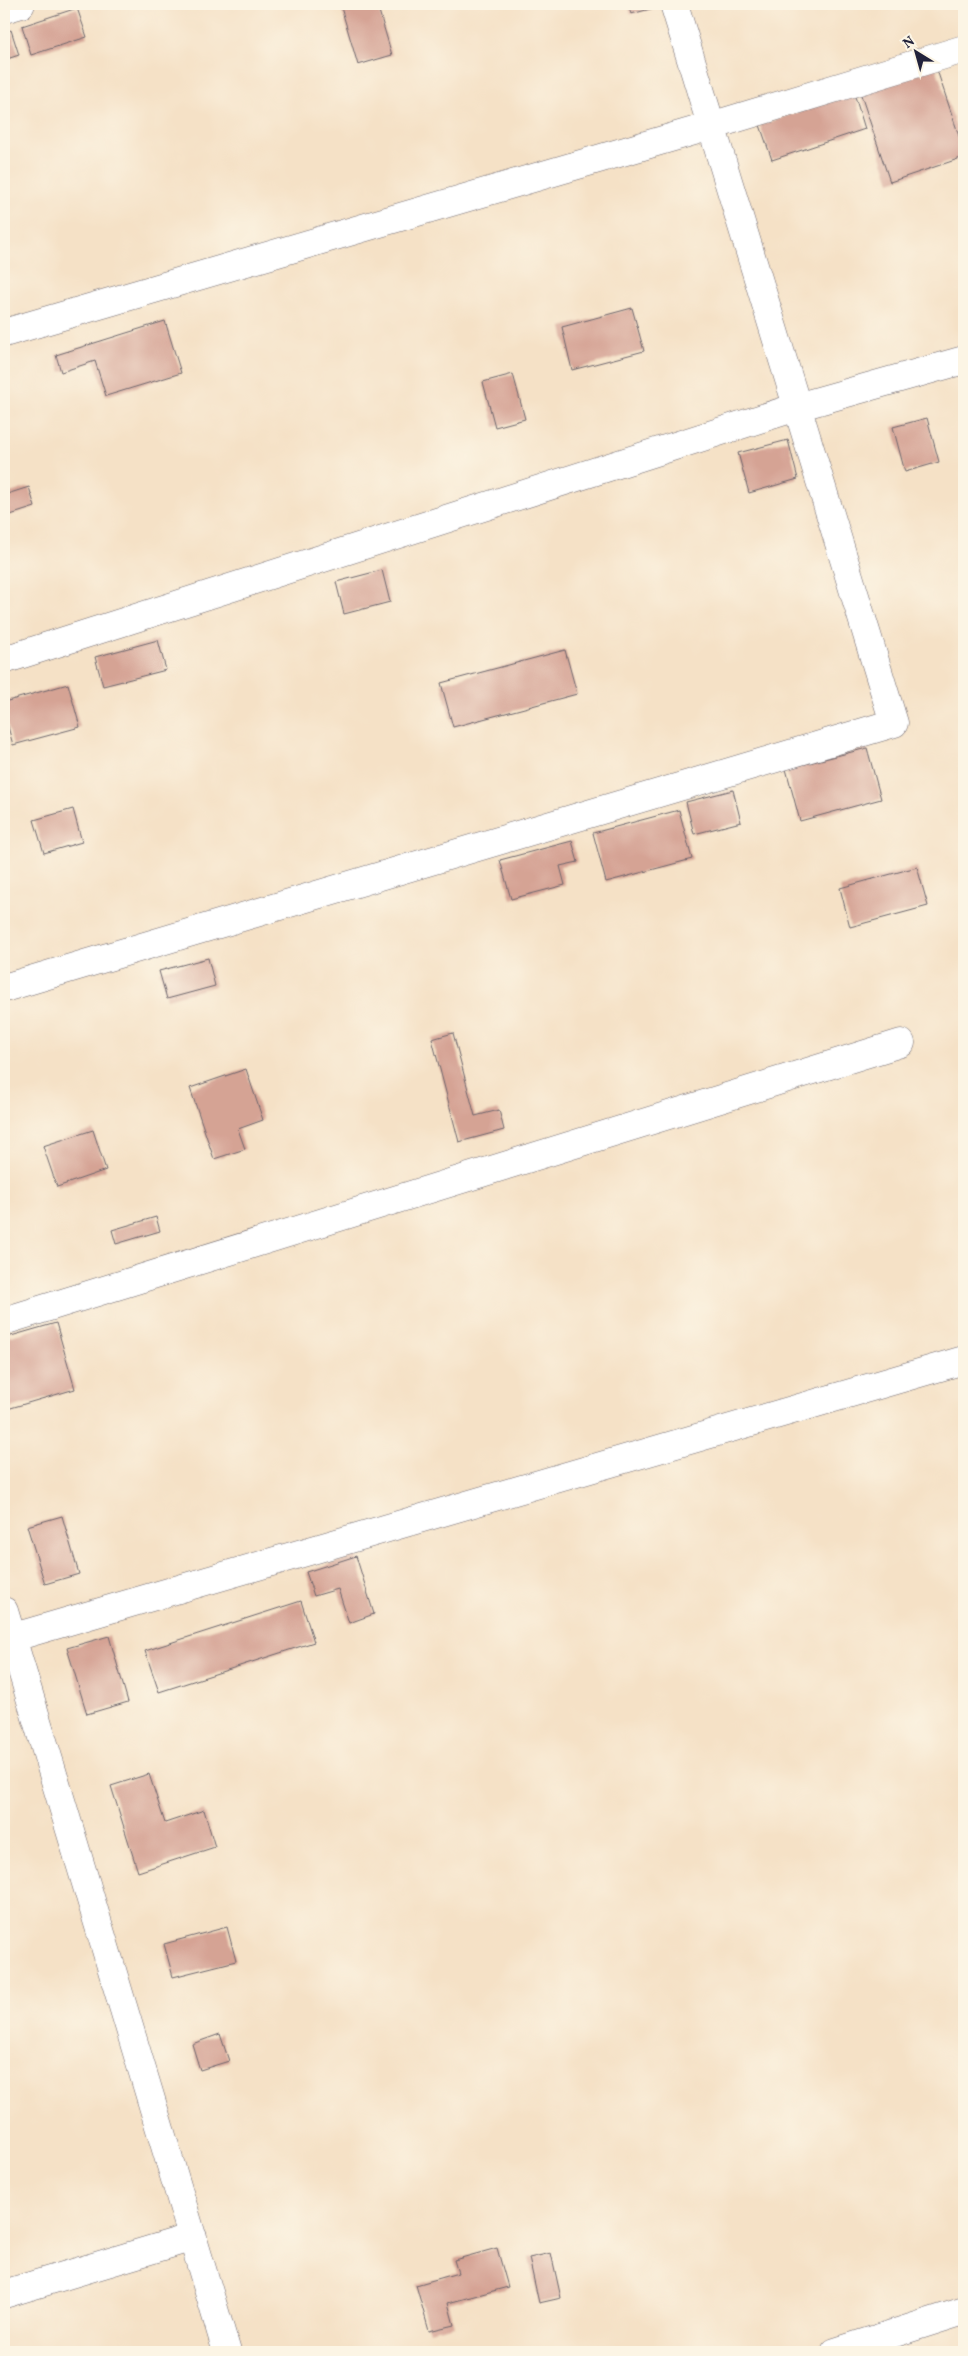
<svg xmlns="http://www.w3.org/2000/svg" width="968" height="2356" font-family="Vollkorn,serif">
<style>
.building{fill:#d5a394}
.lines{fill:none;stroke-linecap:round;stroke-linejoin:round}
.street-casing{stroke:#6c656c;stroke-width:29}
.street{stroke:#fff;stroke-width:28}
</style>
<rect width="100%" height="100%" fill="#fcf5e5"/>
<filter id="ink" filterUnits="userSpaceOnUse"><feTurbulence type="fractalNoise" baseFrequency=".02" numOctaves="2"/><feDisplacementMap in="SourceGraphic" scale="10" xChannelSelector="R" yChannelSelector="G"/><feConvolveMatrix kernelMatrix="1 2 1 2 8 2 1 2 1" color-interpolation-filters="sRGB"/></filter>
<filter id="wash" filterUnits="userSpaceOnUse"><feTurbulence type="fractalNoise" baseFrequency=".0096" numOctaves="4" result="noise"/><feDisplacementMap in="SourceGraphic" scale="20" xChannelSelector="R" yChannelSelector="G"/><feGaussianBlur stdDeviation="1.12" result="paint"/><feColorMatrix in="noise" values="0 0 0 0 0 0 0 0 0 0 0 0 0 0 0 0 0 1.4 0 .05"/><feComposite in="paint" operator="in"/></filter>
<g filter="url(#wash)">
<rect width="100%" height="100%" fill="#f5e1c6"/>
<g id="blocks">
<path class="building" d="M340,4H377L392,55L358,65Z
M628,4H657L658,7L631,14Z
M77,8L87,37L31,55L22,26Z
M11,30L19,55L4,60V33Z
M936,67L964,151V157L890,182L860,92Z
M854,93L865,129L772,160L760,125Z
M632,308L644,351L572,370L562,327Z
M165,321L181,373L106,396L95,361L61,372L56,355Z
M513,374L525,419L495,427L483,382Z
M927,418L939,462L905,472L893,427Z
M788,440L798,479L749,493L738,453Z
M29,487L35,507L4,517V495Z
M382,570L390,602L344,614L336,582Z
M158,640L166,670L103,686L95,657Z
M565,650L577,694L453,727L441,683Z
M68,684L80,727L13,745L4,712V702Z
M867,748L881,799L800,821L786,769Z
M733,790L741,822L694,834L686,802Z
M73,809L82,842L44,853L34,820Z
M679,810L692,859L606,882L593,833Z
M572,841L578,862L560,866L565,885L511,899L500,860Z
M917,867L928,906L850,927L840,888Z
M208,958L215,986L167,999L159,971Z
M453,1033L475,1116L499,1110L504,1130L459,1142L432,1039Z
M246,1069L263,1120L238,1129L245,1149L214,1159L190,1088Z
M93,1130L106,1170L57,1187L43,1146Z
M156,1217L160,1231L116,1244L112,1230Z
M56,1323L75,1389L4,1410V1338Z
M62,1516L79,1574L45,1584L27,1526Z
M356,1556L374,1614L349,1623L338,1589L314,1596L306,1572Z
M301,1601L314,1642L159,1692L145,1651Z
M109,1636L128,1702L87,1714L67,1648Z
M149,1774L165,1823L204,1810L215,1847L138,1872L111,1786Z
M227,1927L236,1961L173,1977L164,1944Z
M220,2034L229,2061L200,2070L192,2044Z
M497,2248L508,2287L448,2303L454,2325L429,2331L416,2285L458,2273L454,2260Z
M551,2253L561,2298L539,2303L529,2258Z"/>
</g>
</g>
<g filter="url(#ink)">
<use href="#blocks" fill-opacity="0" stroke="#6c656c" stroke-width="1"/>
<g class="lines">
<defs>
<path id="street" d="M4,9L21,4
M4,333L711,126L964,49
M4,660L797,407L964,360
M4,988L894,723L674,4
M4,1321L901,1043
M4,1611L227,2352
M4,1640L964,1360
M4,2294L193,2237
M835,2352L964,2311"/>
</defs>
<use href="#street" class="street-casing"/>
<use href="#street" class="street"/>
</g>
</g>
<rect width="968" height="2356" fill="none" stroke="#fcf5e5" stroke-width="20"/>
<g transform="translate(916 52) rotate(323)" stroke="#fcf5e5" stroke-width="4" paint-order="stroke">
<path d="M0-4L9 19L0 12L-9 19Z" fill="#22223b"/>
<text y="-8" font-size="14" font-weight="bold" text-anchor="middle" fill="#22223b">N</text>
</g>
</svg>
